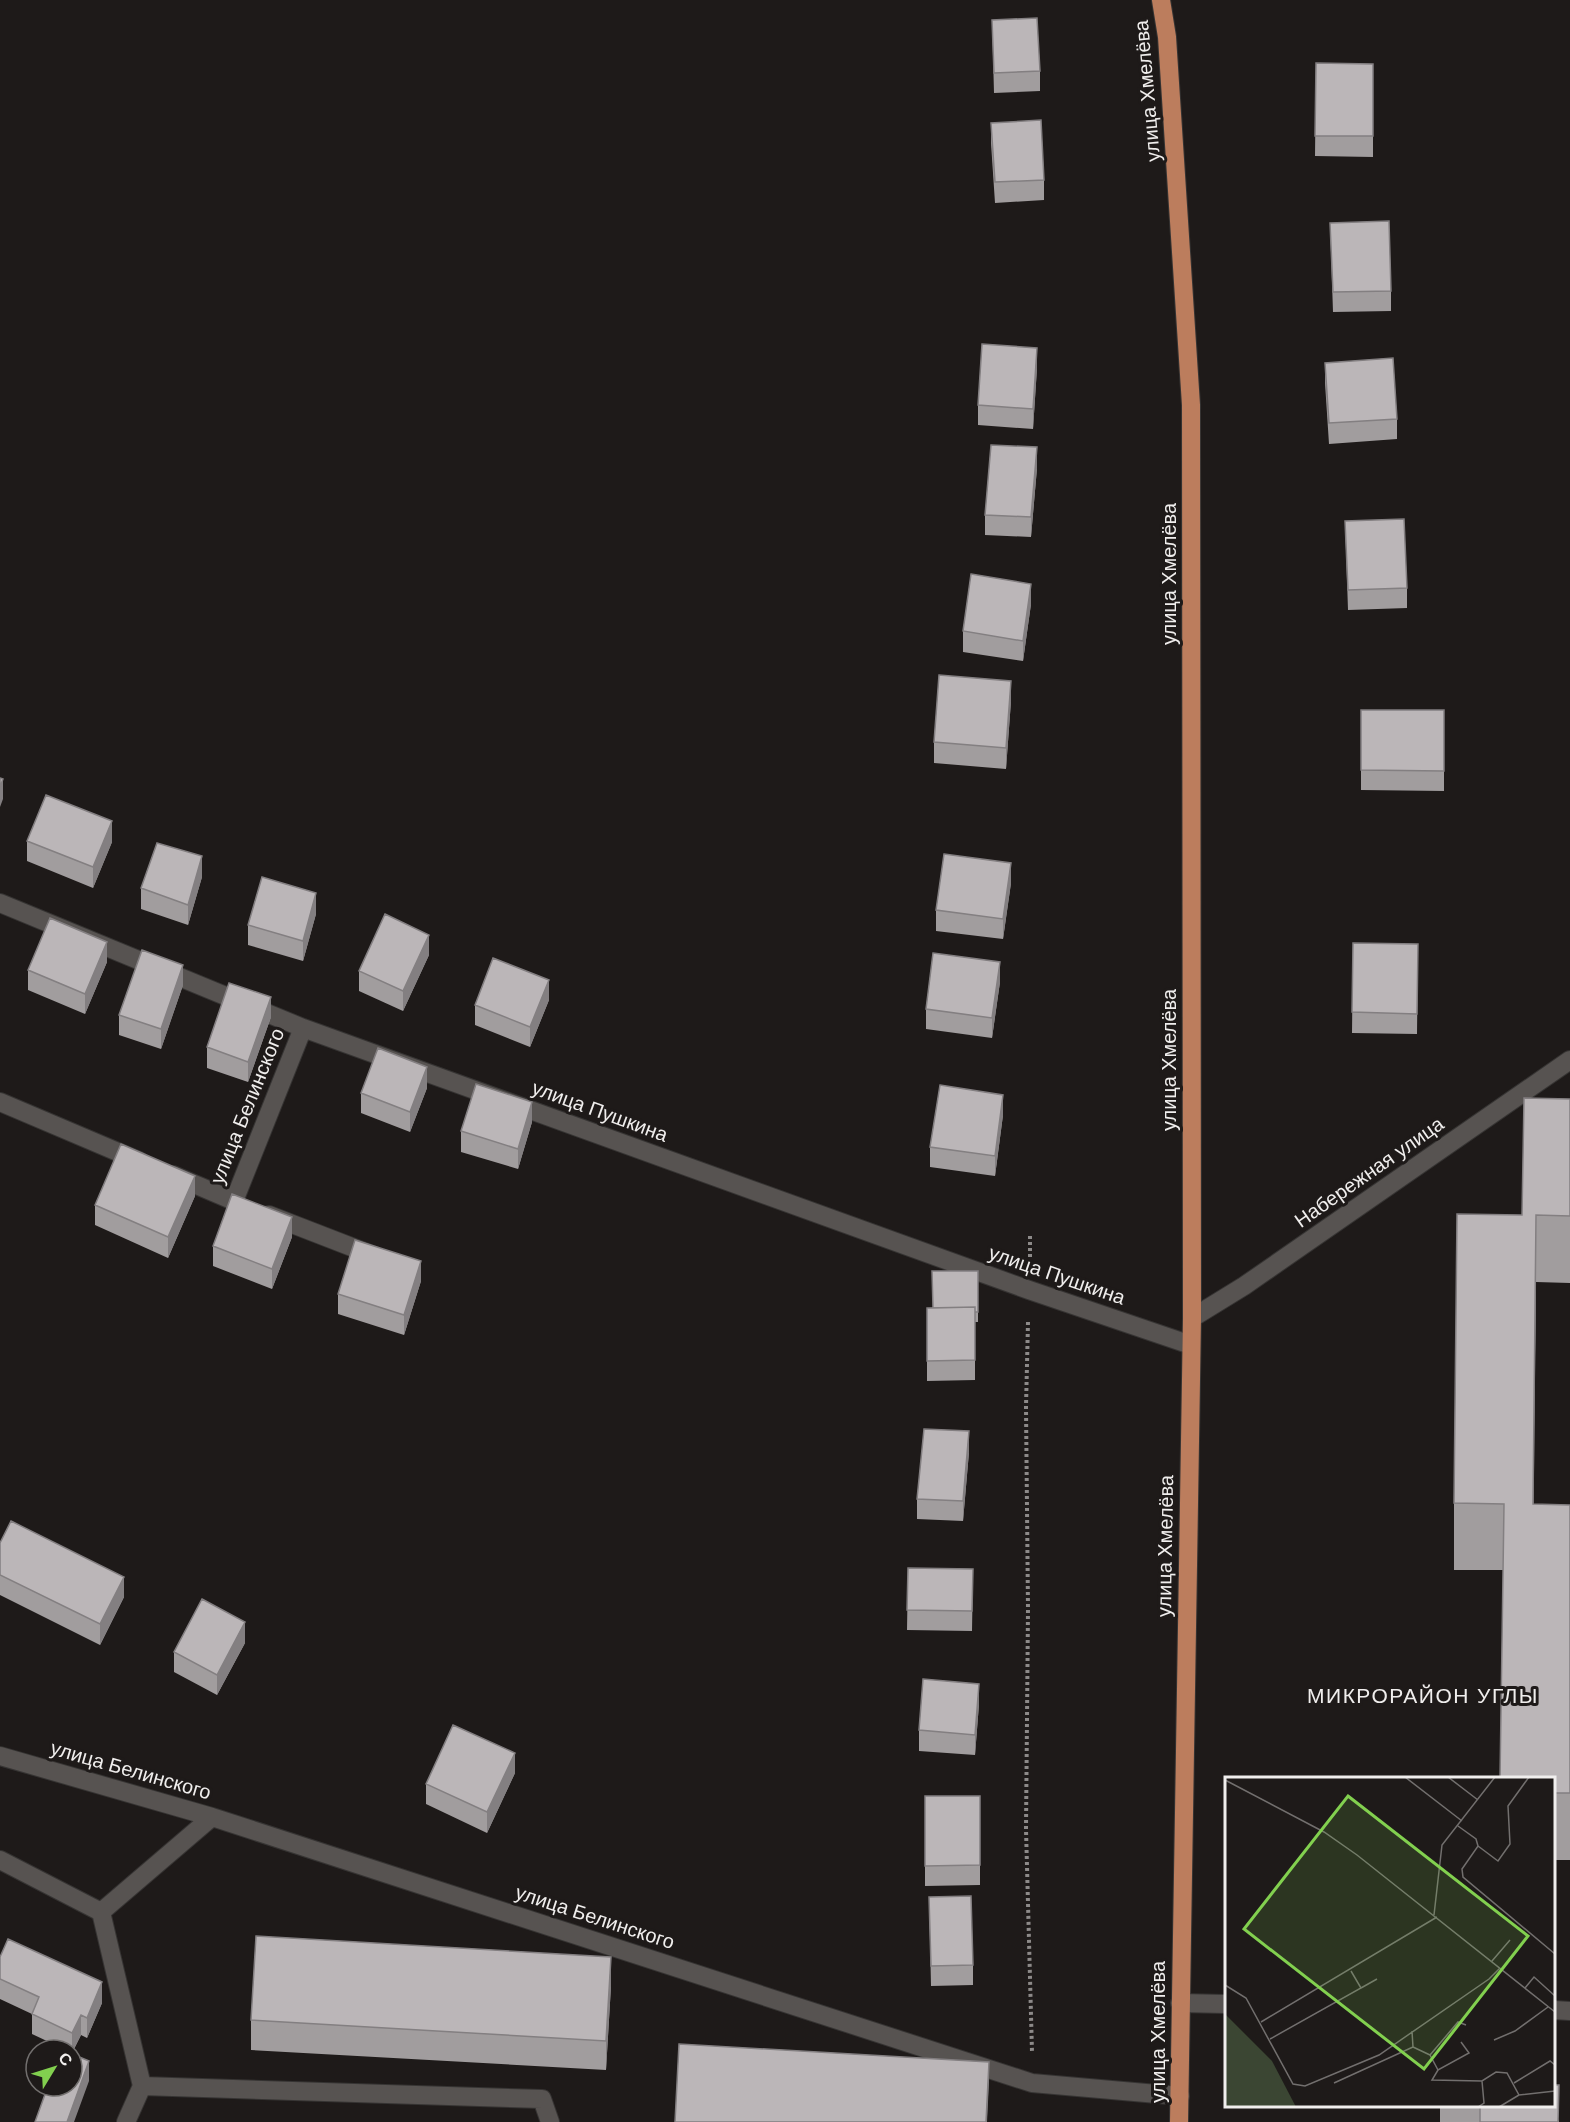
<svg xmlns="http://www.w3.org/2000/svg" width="1570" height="2122" font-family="'DM Sans',sans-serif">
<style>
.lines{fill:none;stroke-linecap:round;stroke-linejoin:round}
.minor-casing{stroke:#363433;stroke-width:20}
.major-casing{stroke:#363433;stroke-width:20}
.path{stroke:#8d8a89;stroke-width:4;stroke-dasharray:3 3;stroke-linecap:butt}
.minor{stroke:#575351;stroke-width:18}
.major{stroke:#bc7d5d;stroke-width:18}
.wall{fill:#a19d9e}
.shaded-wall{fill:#837f81}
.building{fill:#bbb6b8;stroke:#837f81;stroke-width:1.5}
.labels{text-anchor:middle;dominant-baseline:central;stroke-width:6;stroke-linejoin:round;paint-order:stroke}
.street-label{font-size:20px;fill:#f0eeed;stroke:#1e1a19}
.neighbourhood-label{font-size:21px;letter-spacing:1.5px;fill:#f0eeed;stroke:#1e1a19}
.inset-road{fill:none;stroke:#726f6e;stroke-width:1.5}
.view{fill:#82d04f;fill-opacity:0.15;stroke:#82d04f;stroke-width:3}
.inset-edge{fill:none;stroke:#f0eeed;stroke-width:3}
</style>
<rect width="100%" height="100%" fill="#1e1a19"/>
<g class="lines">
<defs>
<path id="minor" d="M0,903L303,1028L1029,1290L1191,1345
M0,1102L139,1161
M173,1175L234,1201L303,1028
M269,1215L375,1256
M1192,1318L1244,1286L1570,1060
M0,1756L212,1817L1032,2083L1180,2096
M0,1860L101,1912L212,1817
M101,1912L142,2086L542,2099L550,2122
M1180,2003L1226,2004
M1554,2010L1570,2011
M126,2122L142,2086"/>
<path id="major" d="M1161,0L1167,37L1191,405L1192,1318L1179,2122"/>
</defs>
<use href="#minor" class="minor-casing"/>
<use href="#major" class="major-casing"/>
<path class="path" d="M1030,1257V1233
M1028,1322L1026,1407L1028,1609L1026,1829L1032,2052"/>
<use href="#minor" class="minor"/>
<use href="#major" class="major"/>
</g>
<path class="wall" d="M992,20L1040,71V91L994,93Z
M1316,63L1373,64V157L1315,156Z
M991,123L1044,180V200L995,203L991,143Z
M1330,223L1391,291V311L1333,312Z
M1325,363L1397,419V439L1329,444L1325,383Z
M1037,368L1033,429L978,425V405Z
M1037,468L1031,537L985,535V515Z
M1345,521L1407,588V608L1348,610Z
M1031,604L1023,661L963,652V631Z
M1011,701L1006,769L934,763V742Z
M1361,710H1444V791L1361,790Z
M27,841L112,842L93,888L27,861Z
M202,877L188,925L141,909V888Z
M1011,883L1003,939L936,931V910Z
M316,914L303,961L248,945V925Z
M1353,943L1418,944L1417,1034L1352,1033Z
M429,955L403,1011L359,991V971Z
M107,962L85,1014L28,990V970Z
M1000,982L992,1038L926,1029V1009Z
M183,985L161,1049L119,1035V1015Z
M549,1000L530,1047L475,1025V1005Z
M271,1017L248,1082L207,1068V1047Z
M427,1088L410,1132L361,1113V1093Z
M1570,1099V1283L1536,1282L1533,1504L1570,1505V1860H1554V1779L1503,1570H1454V1503L1522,1215Z
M1003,1115L995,1176L930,1167V1147Z
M532,1122L518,1169L461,1152V1131Z
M195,1196L168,1258L95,1225V1205Z
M292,1237L272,1289L213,1266V1246Z
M978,1271V1322H975V1380L927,1381V1308H933Z
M421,1281L404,1335L338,1314V1294Z
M969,1452L963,1521L917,1519V1499Z
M0,1543L124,1597L100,1645L0,1595Z
M908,1568L973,1569L972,1631L907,1630Z
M245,1643L217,1695L174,1672V1652Z
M979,1704L975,1755L919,1751V1730Z
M515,1773L487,1833L426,1804V1784Z
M925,1796H980V1885L925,1886Z
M929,1897L973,1965V1985L931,1986Z
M0,1957L102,2003L87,2038L81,2035L72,2053V2050H66L32,2034V2014L0,1999Z
M611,1986L606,2070L251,2050V2020Z
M1440,2106H1554L1559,2122H1440Z"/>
<path class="shaded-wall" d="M1037,348V368L1033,429V409Z
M1037,447V468L1031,537V517Z
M1031,584V604L1023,661V641Z
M1011,681V701L1006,769V748Z
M3,779V799L0,807V787Z
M112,821V842L93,888V867Z
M202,856V877L188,925V905Z
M1011,863V883L1003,939V919Z
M316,893V914L303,961V941Z
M429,935V955L403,1011V991Z
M107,942V962L85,1014V994Z
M1000,962V982L992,1038V1018Z
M183,965V985L161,1049V1029Z
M549,980V1000L530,1047V1027Z
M271,997V1017L248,1082V1062Z
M427,1067V1088L410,1132V1112Z
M1003,1095V1115L995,1176V1156Z
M532,1102V1122L518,1169V1149Z
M195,1176V1196L168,1258V1237Z
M1536,1215V1282L1533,1571V1504Z
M292,1217V1237L272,1289V1269Z
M421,1261V1281L404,1335V1315Z
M969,1431V1452L963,1521V1501Z
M124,1577V1597L100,1645V1624Z
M245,1622V1643L217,1695V1675Z
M979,1684V1704L975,1755V1735Z
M515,1753V1773L487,1833V1812Z
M611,1957V1986L606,2070V2041Z
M102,1982V2003L87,2038V2018Z
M81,2015V2035L72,2053V2033Z
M89,2061V2081L74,2122H67Z
M989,2062V2082L987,2122H986Z"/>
<path class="building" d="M1037,18L1040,71L994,73L992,20Z
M1316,63L1373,64V136H1315Z
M1041,120L1044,180L995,182L991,123Z
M1389,221L1391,291L1333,292L1330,223Z
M982,344L1037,348L1033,409L978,405Z
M1393,358L1397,419L1329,423L1325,363Z
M991,445L1037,447L1031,517L985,515Z
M1404,519L1407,588L1348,590L1345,521Z
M971,574L1031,584L1023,641L963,631Z
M939,675L1011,681L1006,748L934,742Z
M1361,710H1444V771L1361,770Z
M0,778L3,779L0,787Z
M46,795L112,821L93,867L27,841Z
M157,843L202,856L188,905L141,888Z
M944,854L1011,863L1003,919L936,910Z
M262,877L316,893L303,941L248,925Z
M385,914L429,935L403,991L359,971Z
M50,918L107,942L85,994L28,970Z
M1353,943L1418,944L1417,1014L1352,1012Z
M142,950L183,965L161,1029L119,1015Z
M933,953L1000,962L992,1018L926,1009Z
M493,958L549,980L530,1027L475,1005Z
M229,983L271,997L248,1062L207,1047Z
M378,1048L427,1067L410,1112L361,1093Z
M476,1084L532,1102L518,1149L461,1131Z
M940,1085L1003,1095L995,1156L930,1147Z
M1524,1098L1570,1099V1216L1536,1215L1533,1504L1570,1505V1793H1554V1779H1500L1504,1504L1454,1503L1457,1214L1522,1215Z
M121,1144L195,1176L168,1237L95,1205Z
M232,1194L292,1217L272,1269L213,1246Z
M355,1240L421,1261L404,1315L338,1294Z
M932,1271H978V1312H975V1307L933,1308Z
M975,1307V1360L927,1361V1308Z
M924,1429L969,1431L963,1501L917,1499Z
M11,1521L124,1577L100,1624L0,1575V1543Z
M908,1568L973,1569L972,1611L907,1610Z
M202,1599L245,1622L217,1675L174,1652Z
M923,1679L979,1684L975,1735L919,1730Z
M453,1725L515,1753L487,1812L426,1784Z
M925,1796H980V1865L925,1866Z
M971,1896L973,1965L931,1966L929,1897Z
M256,1936L611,1957L606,2041L251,2020Z
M8,1939L102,1982L87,2018L81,2015L72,2033L32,2014L39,1997L0,1979V1957Z
M679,2044L989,2062L986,2122H675Z
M72,2054L89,2061L67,2122H35L48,2086H72Z
M1554,2085H1559L1558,2122H1480V2106H1554Z"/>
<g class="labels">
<g class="street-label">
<text transform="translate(1147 91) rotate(-95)">улица Хмелёва</text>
<text transform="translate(1169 574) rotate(-90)">улица Хмелёва</text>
<text transform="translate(1169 1060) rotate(-90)">улица Хмелёва</text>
<text transform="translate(247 1106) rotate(-68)">улица Белинского</text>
<text transform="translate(600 1111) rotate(20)">улица Пушкина</text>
<text transform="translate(1369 1172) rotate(-35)">Набережная улица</text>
<text transform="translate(1057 1275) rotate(19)">улица Пушкина</text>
<text transform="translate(1165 1546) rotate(-89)">улица Хмелёва</text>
<text transform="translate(131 1770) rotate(16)">улица Белинского</text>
<text transform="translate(595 1917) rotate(18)">улица Белинского</text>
<text transform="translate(1158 2032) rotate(-90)">улица Хмелёва</text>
</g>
<g class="neighbourhood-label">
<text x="1423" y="1696">МИКРОРАЙОН УГЛЫ</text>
</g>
</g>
<g transform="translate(1225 1777)">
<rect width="330" height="330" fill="#1e1a19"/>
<path d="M0,237L47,284L71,330H0Z" fill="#3b4633"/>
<path class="inset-road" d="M180,0L237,44M223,0L253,23M304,0L283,29L285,67L273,84L253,69L237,92L238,100L330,177M0,3L99,55L132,78L330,235M233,49L251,62L253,69M209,138L217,68L270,0M267,184L285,163M0,208L21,221L68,307L80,309L154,278L264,202L275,191M136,211L152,202M300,211L309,200L330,219M36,245L212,140M45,262L136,211L126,194M269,263L290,254L323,230M188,270L205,278L233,245L241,248M205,278L213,293L244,276L236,265M213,293L207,303L257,304L271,295L282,296L294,318L330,314M109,306L188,270L187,254M289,306L325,284L330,288M253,330L259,326L257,304M274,330L294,318"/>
<path class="view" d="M123,19L303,159L199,292L19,152Z"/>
<rect width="330" height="330" class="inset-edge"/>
</g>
<g transform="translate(54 2068) rotate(52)"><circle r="28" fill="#1e1a19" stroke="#726f6e" stroke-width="1.5"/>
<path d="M0-4.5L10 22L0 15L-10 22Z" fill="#82d04f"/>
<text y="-9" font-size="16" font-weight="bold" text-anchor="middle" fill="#f0eeed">С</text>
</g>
</svg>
